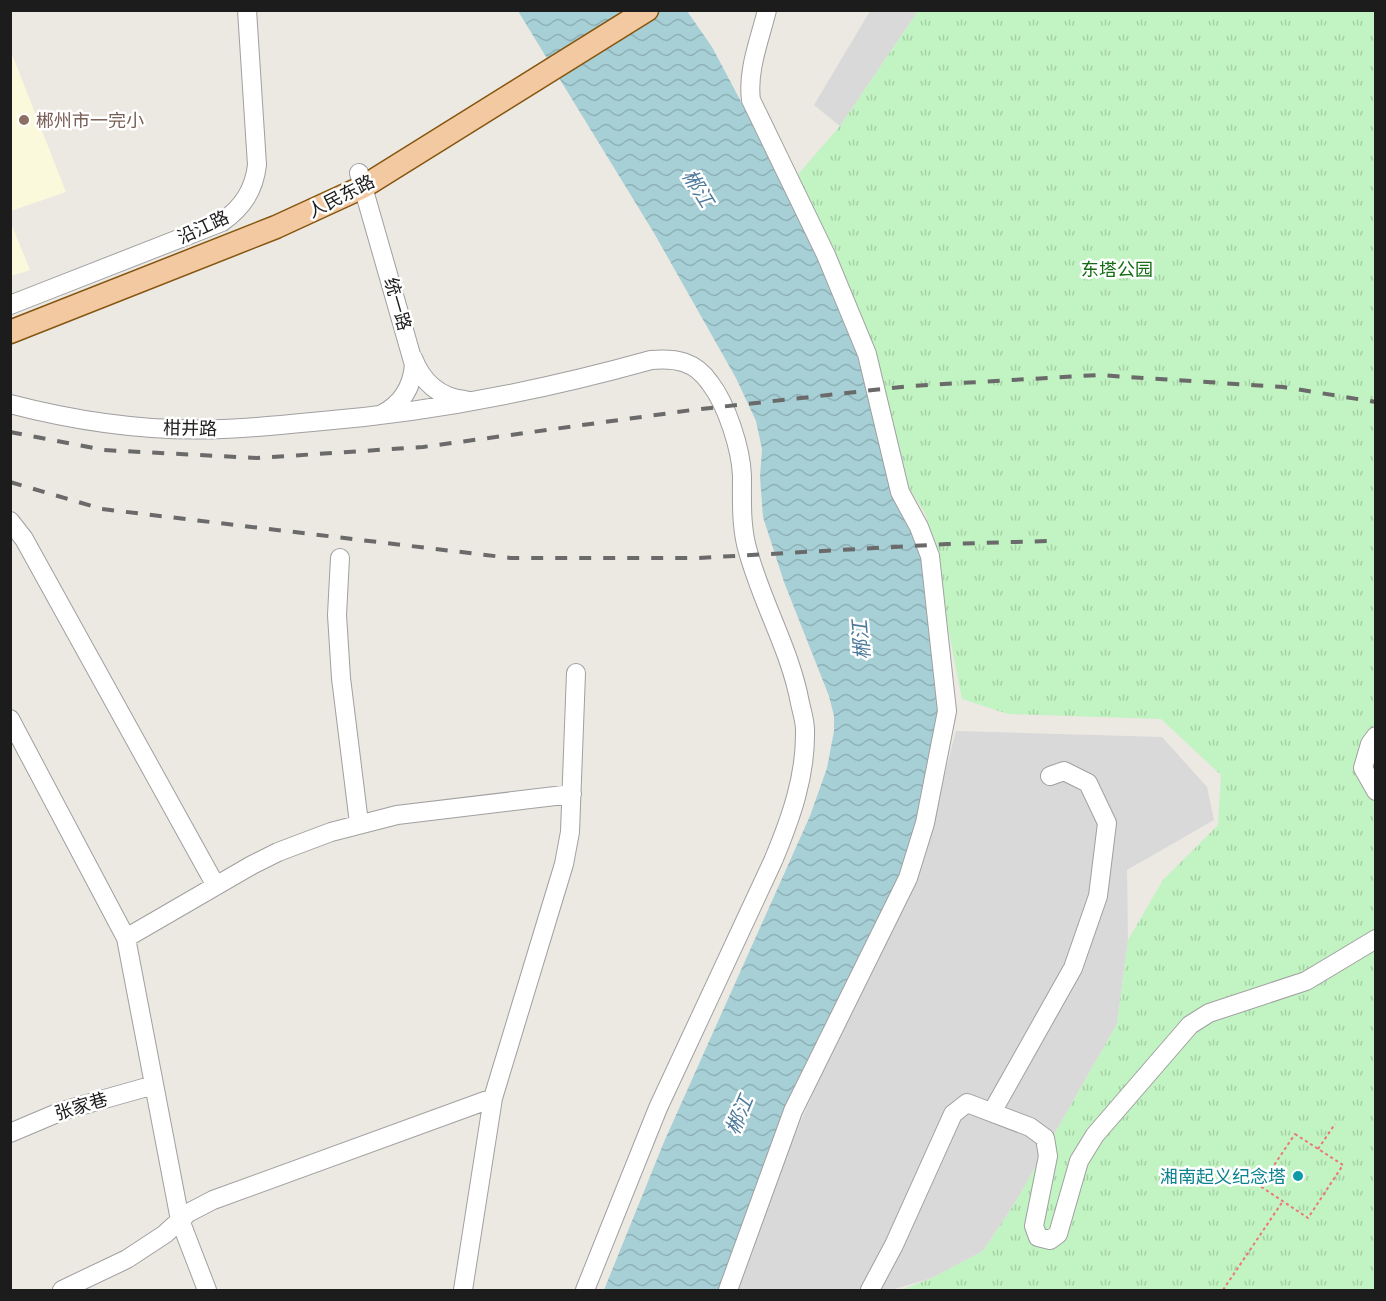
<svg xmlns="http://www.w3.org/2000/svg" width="1386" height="1301" font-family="'PT Sans Narrow','Noto Sans SC',sans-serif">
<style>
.residential{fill:#dad9d9}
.education{fill:#fbf9dc}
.park{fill:url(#park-tufts)}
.water{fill:url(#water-waves)}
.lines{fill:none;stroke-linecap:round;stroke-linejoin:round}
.minor-casing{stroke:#a0a0a0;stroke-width:20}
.major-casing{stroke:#86550e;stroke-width:25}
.path{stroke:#ec7774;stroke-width:2;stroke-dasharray:3 3;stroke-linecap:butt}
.minor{stroke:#fff;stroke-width:18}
.major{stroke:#f2c9a1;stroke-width:22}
.rail{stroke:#6a6a6a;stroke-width:4;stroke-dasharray:12 12;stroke-linecap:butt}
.education-dot{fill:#8d6e63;stroke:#fff;stroke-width:2}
.culture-dot{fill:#0f9aa8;stroke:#fff;stroke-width:2}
.labels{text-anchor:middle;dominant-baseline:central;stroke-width:5;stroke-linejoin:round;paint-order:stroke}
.education-label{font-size:18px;fill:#785e54;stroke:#fff;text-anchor:start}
.street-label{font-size:18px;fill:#1c1c1c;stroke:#fff}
.park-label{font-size:18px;fill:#156e16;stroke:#fff}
.culture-label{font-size:18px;fill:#0d838f;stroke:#fff;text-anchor:end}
.water-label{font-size:20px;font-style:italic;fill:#4f7a9b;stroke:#fff}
</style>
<defs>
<pattern id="park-tufts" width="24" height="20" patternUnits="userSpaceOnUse" patternTransform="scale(1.5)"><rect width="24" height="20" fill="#c2f3c2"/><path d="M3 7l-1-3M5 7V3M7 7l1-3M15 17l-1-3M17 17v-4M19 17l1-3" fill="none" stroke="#a6d0a6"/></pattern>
<pattern id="water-waves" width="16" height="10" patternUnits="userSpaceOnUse" patternTransform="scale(1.5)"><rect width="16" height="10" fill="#a6cfd6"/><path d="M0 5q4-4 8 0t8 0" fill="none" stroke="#8eb1b7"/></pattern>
</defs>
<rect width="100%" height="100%" fill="#ece8e2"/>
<path class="residential" d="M870,11H918L840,126L814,105Z
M956,731L1162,737L1207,787L1214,820L1127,870L1128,940L1117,1024L1015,1203L983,1251L932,1278L891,1290H736L792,1141L822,1073L916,882Z"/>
<path class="education" d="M10,49L66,192L11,211H10Z
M11,223L30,270L11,276H10Z"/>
<path class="park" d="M918,11H1375V1290H901L932,1278L983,1251L1015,1203L1117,1024L1128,940L1163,880L1218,825L1221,775L1161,719L1008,714L962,699L926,515L911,491L794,179L840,126Z"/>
<path class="water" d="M518,11H687L712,47L797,207L845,308L896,504L911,525L927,566L941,697L921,805L901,875L786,1104L718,1290H604L664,1142L810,816L827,768L834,731V716L829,696L784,582L763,517L760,477L762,449L756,421L736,378L654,233Z"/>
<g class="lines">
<defs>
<path id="minor" d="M359,173L414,365C412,387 402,404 382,414
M10,305L222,222C243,207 254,190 257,165L247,10
M413,358C422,382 440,398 465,400
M10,404C79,422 151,432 222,429C252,428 282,425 312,422C427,413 540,391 651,360C676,358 695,361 710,383C727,405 741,449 742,476C742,499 741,522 746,544C759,598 790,648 800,703C802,712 805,721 805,730C806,776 791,818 773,861L658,1108L585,1290
M10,521L24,539L216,886
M340,558L337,615L341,678L359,823
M10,719L126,938L180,1220L207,1290
M1376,736L1370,744L1363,768L1376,791
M126,938L252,865L278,852L331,832L397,815L572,794
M992,1112L1073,968L1098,896L1107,823L1088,783L1064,771L1050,776
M10,1133L62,1111L154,1085
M62,1290L127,1259L165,1234L188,1213L213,1200L493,1098
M463,1290L493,1098L564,864L570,832L576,673
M728,1290L793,1111L908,878L925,823L947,711L930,556L919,527L900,492L867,354L826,255L751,100C747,70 760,39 767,10
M870,1290L894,1245L953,1114L967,1103L1030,1127L1045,1138L1048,1156L1034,1226L1038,1237L1050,1240L1058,1234L1079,1161L1095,1135L1190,1025L1209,1013L1306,981L1376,939"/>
<path id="major" d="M10,332L276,227L363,187L647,10"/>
</defs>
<use href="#minor" class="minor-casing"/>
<use href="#major" class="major-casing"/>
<path class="path" d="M1295,1134L1343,1165L1308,1218L1260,1186Z
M1318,1149L1335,1124
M1223,1290L1283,1201"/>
<use href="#minor" class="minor"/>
<use href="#major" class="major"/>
<path class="rail" d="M10,432L104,450L257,458L423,447L692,410L910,386L1098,375L1283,387L1376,402
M10,482L102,509L511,558H698L947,544L1048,541"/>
</g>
<circle class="education-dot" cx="24" cy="120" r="6"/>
<circle class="culture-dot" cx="1298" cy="1176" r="6"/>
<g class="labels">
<g class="education-label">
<text x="36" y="120">郴州市一完小</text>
</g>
<g class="street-label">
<text transform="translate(341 196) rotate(-27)">人民东路</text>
<text transform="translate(203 227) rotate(-25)">沿江路</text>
<text transform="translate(398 304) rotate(74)">统一路</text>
<text transform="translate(190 428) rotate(1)">柑井路</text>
<text transform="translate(81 1106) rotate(-17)">张家巷</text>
</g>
<g class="park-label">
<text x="1117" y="269">东塔公园</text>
</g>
<g class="culture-label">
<text x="1286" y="1176">湘南起义纪念塔</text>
</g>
<g class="water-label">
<text transform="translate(698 188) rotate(58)">郴江</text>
<text transform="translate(861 640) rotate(-95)">郴江</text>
<text transform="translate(739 1115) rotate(-67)">郴江</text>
</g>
</g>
<rect width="1386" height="1301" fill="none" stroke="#1c1c1c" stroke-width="24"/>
</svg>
